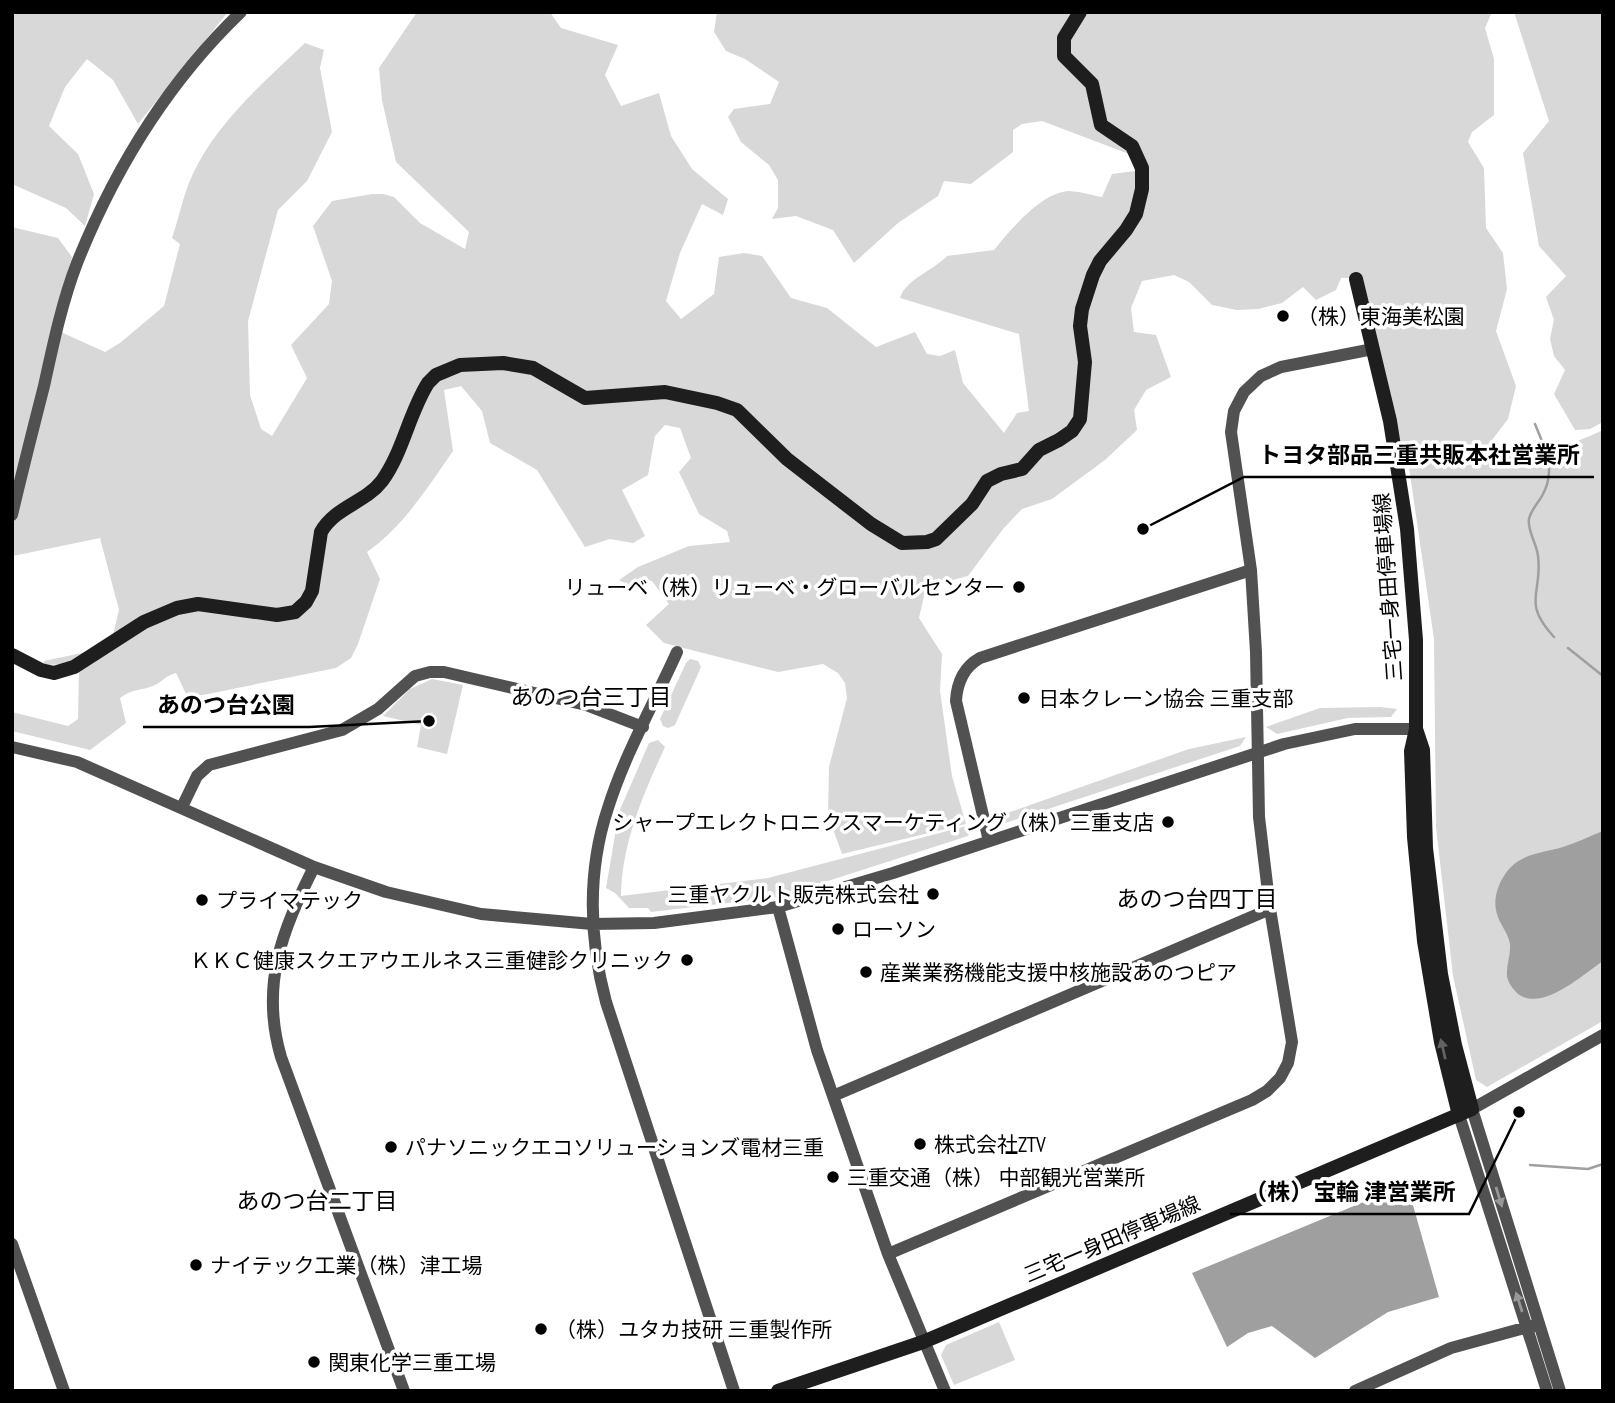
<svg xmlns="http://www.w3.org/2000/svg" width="1615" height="1403" font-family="'PT Sans Narrow','Noto Sans JP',sans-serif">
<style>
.green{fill:#d8d8d8}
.water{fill:#9f9f9f}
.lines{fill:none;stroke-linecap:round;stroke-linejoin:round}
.stream{stroke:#9f9f9f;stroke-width:2.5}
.tertiary{stroke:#515151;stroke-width:12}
.secondary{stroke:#1e1e1e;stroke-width:14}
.oneway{fill:#626262}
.oneway2{fill:#979797}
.poi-dot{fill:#000;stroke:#fff;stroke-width:2.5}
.labels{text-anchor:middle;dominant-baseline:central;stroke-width:7;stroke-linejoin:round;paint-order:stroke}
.poi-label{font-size:21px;fill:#000;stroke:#fff;text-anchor:start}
.street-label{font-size:21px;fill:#000;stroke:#fff}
.neighbourhood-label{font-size:23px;fill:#000;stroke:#fff}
.leader{fill:none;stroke:#000;stroke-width:2.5}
.callout-dot{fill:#000;stroke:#fff;stroke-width:2.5}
.callout-label{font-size:23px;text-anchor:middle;font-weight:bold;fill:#000;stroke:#fff;stroke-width:7;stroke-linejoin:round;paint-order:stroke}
</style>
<rect width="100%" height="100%" fill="#fff"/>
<path class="green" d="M12,12H228L138,124L113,80L87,59L65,87L49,126L78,154L94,194L85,226L66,208L12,184Z
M417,12H550L561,28L618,45L605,75L621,106L659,93L671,136L692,169L728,199L723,215L702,204L680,253L666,301L681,319L714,294L719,257L744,253L762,256L791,298L827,308L876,347L915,332L927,354L940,356L955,350L963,383L1004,433L1017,413L1029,411L1019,334L900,298C906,279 933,271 947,256L994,250C1010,230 1041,193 1068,191C1078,191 1091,195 1102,197L1112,174L1135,171L1129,154L1042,121L1022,124L1013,130V152L971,184L944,181L938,196L898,223L854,263L833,230L796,216L772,219L778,208V180L769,165L741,142L728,117L734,109L770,104L779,82L745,59L726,51L714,32L717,12H1492L1485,28L1494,59V115L1472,132L1468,142L1484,168L1486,228L1503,253L1507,289L1496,331L1516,386L1508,419L1489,444C1524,463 1569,446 1603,430V1021L1487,1087L1476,1080L1453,976L1436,827L1434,639L1407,454L1401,456L1359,278H1341L1336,290L1316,300L1303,287L1282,303L1258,309L1237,310L1212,305L1189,282L1174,275L1142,281L1131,308L1134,332L1156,335L1171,377L1146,390L1134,410L1137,430L1105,460L1052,499L1022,509L1003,529L968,576L926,587L919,618L942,654L940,691L952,776L966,824L842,854L828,815L829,767L847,698L845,683L838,673L823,664L778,672L664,643L646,625L669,604L652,581L643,579L635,589L619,580L638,567L689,546L730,542L727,531L699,514L679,472L691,458L680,428L665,425L655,436L648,475L622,490L645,536L633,543L610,539L585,547L537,470L490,443L482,411L461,386L444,390L453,451C428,487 403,527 367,552L380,579L358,644L351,658L336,668L188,698L176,673C167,675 163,681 155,685C142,691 134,688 120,698L126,723L90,750L12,731V712L68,726L78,719L79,669L69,664L44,665V661L110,647L119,610L100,538L13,556L12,554V227L58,238L72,257L52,328L105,352L120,343L164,306L180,244L172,238C179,218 183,195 192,176C215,124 265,81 305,43L324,50L320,68L332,132L307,181L278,210L248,321L250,395L261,429L272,436L307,378L291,345L329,304L332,281L313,226L332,201L372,194H383L394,197L420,223L465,249L469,232L396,162L382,100L379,68Z
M1514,12H1603V422L1590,429L1575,430L1554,394L1565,370L1554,356L1550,339L1554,320L1546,297L1566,276L1539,246L1523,153L1549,121Z
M690,659L698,661L701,667L675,725L668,728L663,726L660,719L686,663Z
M432,679L463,685L447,754L417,747L421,725L383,716L410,689Z
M1380,707L1397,709L1391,717L1348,718L1277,734L1266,727L1320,708Z
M1246,737L1240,746L1002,824L993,818L1189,749Z
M658,740L665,747C643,795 622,842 621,896L768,878L974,824L968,836L778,897L651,912L648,908H629L615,893L606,888L619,812L649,743Z
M999,1322L1015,1360L954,1385L941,1355L946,1345Z"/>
<path class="water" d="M1603,831V961C1582,975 1543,1012 1518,994C1513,989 1508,983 1507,976C1506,965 1511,955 1510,944C1508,932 1500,925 1497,914C1492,898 1499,881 1509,869C1524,853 1542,853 1563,847C1576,843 1590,836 1603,831Z
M1407,1184L1439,1297L1388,1312L1315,1358L1272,1326L1248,1333L1227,1347L1192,1273Z"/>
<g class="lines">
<path class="stream" d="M1535,424C1545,449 1557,470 1542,496C1538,503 1531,510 1529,519C1527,531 1537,544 1538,556C1543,594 1521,601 1554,637
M1568,648L1603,676
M1530,1165L1588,1169L1603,1164"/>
<path class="tertiary" d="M12,515C22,472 33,429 44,386C53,345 62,302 77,263C115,168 167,83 241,12
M677,652C654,703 625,754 608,808C587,871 589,939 606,1002L734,1391
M12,747L77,762L314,867L386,892L481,914L592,924L654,923L778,907L893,873L1284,744L1355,729H1416
M182,807L197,776L209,765L342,730L378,709L415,676L430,672H444L474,679L586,705L643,727
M989,841L956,701C957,682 964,667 980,658L1251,570
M314,867C282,931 260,985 281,1057L404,1391
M778,907L817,1050L888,1254L1252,1100L1267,1091L1280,1078L1288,1063L1292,1042L1270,909L1259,817L1256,652L1251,570L1231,432L1234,411L1244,392L1261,376L1281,367L1373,349
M833,1096L1270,909
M1459,1115L1547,1391
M12,1244L64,1391
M888,1254L945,1391
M1355,1391L1451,1348L1535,1325
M1560,1391L1472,1109L1603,1035"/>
<path class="secondary" d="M1356,279L1390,421L1407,529L1416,640V729L1411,751L1414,837L1424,941L1441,1042L1459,1115
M12,655L41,670L54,673L74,667L144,622L177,608L198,604L277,615L295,612L306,602L312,591L321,532C335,507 365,503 382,481C403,452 409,413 428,383L436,375L460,365L503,363L533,368L585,398L665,392L717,403L737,410L787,459L871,524L902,543L927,542L936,539L972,504L987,481L1001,474L1022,469L1039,450L1059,440L1072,431L1080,419L1085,362L1080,326L1082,309L1093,275L1100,261L1126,230L1136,214L1142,189V168L1132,146L1101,125L1092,84L1064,56V38L1080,12
M778,1391L923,1342L1472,1109L1455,1045L1441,974L1426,848L1423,750L1416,729"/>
</g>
<defs><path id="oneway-solid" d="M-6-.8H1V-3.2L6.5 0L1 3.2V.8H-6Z" transform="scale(1.75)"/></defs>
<use class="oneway" href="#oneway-solid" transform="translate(1443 1049) rotate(-103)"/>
<g class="oneway2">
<use href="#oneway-solid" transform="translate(1499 1197) rotate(73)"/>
<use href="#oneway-solid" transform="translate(1519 1302) rotate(-108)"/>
</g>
<g class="poi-dot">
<circle cx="1283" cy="316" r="7"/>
<circle cx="1019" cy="587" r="7"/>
<circle cx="1024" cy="698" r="7"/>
<circle cx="1168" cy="822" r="7"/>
<circle cx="933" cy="894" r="7"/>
<circle cx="202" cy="900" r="7"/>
<circle cx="838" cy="929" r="7"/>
<circle cx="687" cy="960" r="7"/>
<circle cx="866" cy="972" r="7"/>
<circle cx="920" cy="1144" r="7"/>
<circle cx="391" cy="1147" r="7"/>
<circle cx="833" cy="1177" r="7"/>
<circle cx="196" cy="1265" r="7"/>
<circle cx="541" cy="1329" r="7"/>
<circle cx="314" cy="1362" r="7"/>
</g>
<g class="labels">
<g class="poi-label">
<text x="1297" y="316">（株）東海美松園</text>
<text x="1005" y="587" text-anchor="end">リューベ（株）リューベ・グローバルセンター</text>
<text x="1038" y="698">日本クレーン協会 三重支部</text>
<text x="1154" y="822" text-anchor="end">シャープエレクトロニクスマーケティング（株）三重支店</text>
<text x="919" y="894" text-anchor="end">三重ヤクルト販売株式会社</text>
<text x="216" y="900">プライマテック</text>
<text x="852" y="929">ローソン</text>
<text x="673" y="960" text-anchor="end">ＫＫＣ健康スクエアウエルネス三重健診クリニック</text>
<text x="880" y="972">産業業務機能支援中核施設あのつピア</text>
<text x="934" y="1144">株式会社ZTV</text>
<text x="405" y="1147">パナソニックエコソリューションズ電材三重</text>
<text x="847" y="1177">三重交通（株） 中部観光営業所</text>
<text x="210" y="1265">ナイテック工業（株）津工場</text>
<text x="555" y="1329">（株）ユタカ技研 三重製作所</text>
<text x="328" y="1362">関東化学三重工場</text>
</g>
<g class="street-label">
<text transform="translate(1388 587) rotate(-94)">三宅一身田停車場線</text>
<text transform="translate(1112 1239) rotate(-23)">三宅一身田停車場線</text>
</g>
<g class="neighbourhood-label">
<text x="591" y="696">あのつ台三丁目</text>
<text x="1197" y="898">あのつ台四丁目</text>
<text x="317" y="1200">あのつ台二丁目</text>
</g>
</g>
<path class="leader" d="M1143 529L1244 477H1594M429 721L309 727H143M1519 1112L1469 1214H1230"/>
<g class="callout-dot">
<circle cx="1143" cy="529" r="7"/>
<circle cx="429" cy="721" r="7"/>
<circle cx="1519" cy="1112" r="7"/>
</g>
<g class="callout-label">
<text x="1419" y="463">トヨタ部品三重共販本社営業所</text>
<text x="226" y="713">あのつ台公園</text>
<text x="1350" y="1200">（株）宝輪 津営業所</text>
</g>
<rect width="1615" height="1403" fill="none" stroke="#000000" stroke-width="28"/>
</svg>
